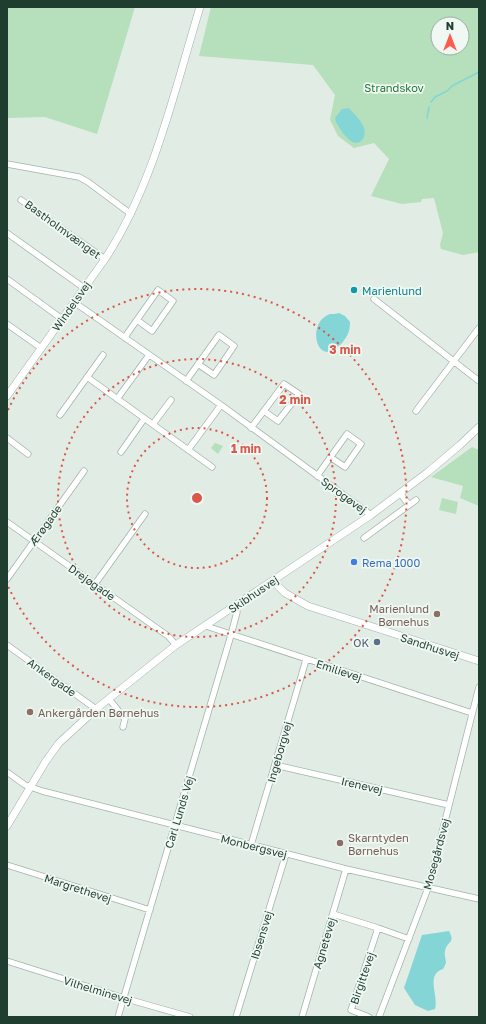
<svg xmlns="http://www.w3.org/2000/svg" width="486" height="1024" font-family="'Golos Text',sans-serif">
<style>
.green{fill:#b6dfbb;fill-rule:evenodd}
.water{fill:#83d6d5}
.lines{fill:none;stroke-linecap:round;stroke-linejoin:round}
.stream{stroke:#83d6d5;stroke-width:1.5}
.minor-casing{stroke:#a2b4aa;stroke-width:7}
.tertiary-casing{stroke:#a2b4aa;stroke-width:8}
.minor{stroke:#fff;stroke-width:5.5}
.tertiary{stroke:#fff;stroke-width:7}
.ring{fill:none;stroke:#dc5749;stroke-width:2;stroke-dasharray:2 4}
.culture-dot{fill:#0f9aa8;stroke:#f0f8f3;stroke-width:1.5}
.shop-dot{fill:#3f7fe0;stroke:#f0f8f3;stroke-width:1.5}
.education-dot{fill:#8d6e63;stroke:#f0f8f3;stroke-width:1.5}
.service-dot{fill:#5c6f8a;stroke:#f0f8f3;stroke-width:1.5}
.labels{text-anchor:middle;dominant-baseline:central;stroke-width:3.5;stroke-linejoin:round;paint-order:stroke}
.park-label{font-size:11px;fill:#267838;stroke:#f0f8f3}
.street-label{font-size:11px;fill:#1f3e30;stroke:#f0f8f3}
.culture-label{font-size:11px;fill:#0d838f;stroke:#f0f8f3;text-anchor:start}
.shop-label{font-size:11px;fill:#366cbe;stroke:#f0f8f3;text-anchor:start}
.education-label{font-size:11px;fill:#785e54;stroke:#f0f8f3;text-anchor:start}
.service-label{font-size:11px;fill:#4e5e75;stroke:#f0f8f3;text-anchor:end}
.centre{fill:#dc5749;stroke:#f0f8f3;stroke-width:2}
.ring-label{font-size:12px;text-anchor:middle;font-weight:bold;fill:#dc5749;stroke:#f0f8f3;stroke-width:3.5;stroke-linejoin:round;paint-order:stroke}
</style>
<rect width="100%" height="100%" fill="#e0ece4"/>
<path class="green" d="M7,7H135L97,134L45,117L7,118Z
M211,7H479V252L463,255L441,249L440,245L443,233L434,198L422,199L421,202L402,204L371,196L389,159L374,143L354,148L338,136L330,120L335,95L313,65L199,56ZM438,24H462V48H438Z
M215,443L223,446L218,454L211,448Z
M472,447L479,450V506L460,498L463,486L431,477Z
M442,498L458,502L456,514L439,510Z"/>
<path class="water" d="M349,108C354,114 362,121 364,128C365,132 365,137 362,140C353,151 340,129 336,122L335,118L342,109Z
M339,313L345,316L350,322C350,332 347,337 341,344C317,371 305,322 330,314C333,314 336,314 339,313Z
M449,931C456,944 447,940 445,951C444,955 446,959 446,963L443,969C425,975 439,996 435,1009L428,1011L415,1005L404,988L422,935Z"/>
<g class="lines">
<path class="stream" d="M431,102L435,97L447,91L452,86L479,72
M427,118L429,107"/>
<defs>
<path id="minor" d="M7,164L79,177L88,182L131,214
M21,200L105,259
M7,233L84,288
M7,279L62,319
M374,299L479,381
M74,302L221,405L371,515
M7,324L41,348
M125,338L127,334L158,290L173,301L152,331L137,320
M87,377L212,467
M186,381L219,335L234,346L214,375L198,364
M117,399L149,355
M416,411L479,328
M60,415L103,355
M153,424L171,400
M251,428L284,384L299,394L278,421L264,411
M7,438L28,454
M188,450L221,405
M121,452L144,419
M317,476L347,434L361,444L345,467L330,457
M400,493L409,505
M7,522L168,636L176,645
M364,538L416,500
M7,579L84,471
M95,584L145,514
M206,626L472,713
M7,645L96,709
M109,699L125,719L123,727
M275,765L449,805
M7,772L25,785L42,791L346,869L479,899
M251,845L306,660
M7,865L150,910
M333,914L378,928L409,939
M7,961L127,999L190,1017
M118,1017L231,635L237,612L236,606
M236,1017L286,854
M302,1017L346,869
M369,1017L351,1010L378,928
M379,1017L428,888L479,687"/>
<path id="tertiary" d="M7,396L105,259C154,184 174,92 200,7
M273,581L285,593L308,606L479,661
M7,826L46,761L59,743L96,709L176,645L371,515L428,472L460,445L479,427"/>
</defs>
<use href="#minor" class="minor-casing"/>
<use href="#tertiary" class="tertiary-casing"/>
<use href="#minor" class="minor"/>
<use href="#tertiary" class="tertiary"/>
</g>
<g class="ring">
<circle cx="197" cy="498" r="70"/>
<circle cx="197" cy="498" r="139"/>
<path d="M8 410A209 209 0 1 1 8 586"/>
</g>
<circle class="culture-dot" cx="354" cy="290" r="4"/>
<circle class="shop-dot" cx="354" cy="562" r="4"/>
<g class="education-dot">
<circle cx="437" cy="614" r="4"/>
<circle cx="30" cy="712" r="4"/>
<circle cx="340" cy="843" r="4"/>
</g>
<circle class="service-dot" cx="377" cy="642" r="4"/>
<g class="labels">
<g class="park-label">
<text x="394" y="87">Strandskov</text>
</g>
<g class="street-label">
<text transform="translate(63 229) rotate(36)">Bastholmvænget</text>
<text transform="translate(71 306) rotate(-55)">Windelsvej</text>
<text transform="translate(344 495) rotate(36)">Sprogøvej</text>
<text transform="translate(45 525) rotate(-54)">Ærøgade</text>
<text transform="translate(92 582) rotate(35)">Drejøgade</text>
<text transform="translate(253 594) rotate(-34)">Skibhusvej</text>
<text transform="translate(430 646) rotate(18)">Sandhusvej</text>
<text transform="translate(339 670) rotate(18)">Emilievej</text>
<text transform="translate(52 677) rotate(36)">Ankergade</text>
<text transform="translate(279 752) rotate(-74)">Ingeborgvej</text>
<text transform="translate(362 785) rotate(13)">Irenevej</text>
<text transform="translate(179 812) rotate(-73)">Carl Lunds Vej</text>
<text transform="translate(254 846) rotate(14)">Monbergsvej</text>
<text transform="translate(436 854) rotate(-75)">Mosegårdsvej</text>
<text transform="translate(78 888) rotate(18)">Margrethevej</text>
<text transform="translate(261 935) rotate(-73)">Ibsensvej</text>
<text transform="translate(324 943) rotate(-73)">Agnetevej</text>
<text transform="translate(362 978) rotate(-71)">Birgittevej</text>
<text transform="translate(98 990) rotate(17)">Vilhelminevej</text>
</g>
<g class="culture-label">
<text x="362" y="290">Marienlund</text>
</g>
<g class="shop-label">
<text x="362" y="562">Rema 1000</text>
</g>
<g class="education-label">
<text x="429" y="608" text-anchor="end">Marienlund<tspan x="429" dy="13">Børnehus</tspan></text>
<text x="38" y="712">Ankergården Børnehus</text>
<text x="348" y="837">Skarntyden<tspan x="348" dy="13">Børnehus</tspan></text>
</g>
<g class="service-label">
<text x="369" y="642">OK</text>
</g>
</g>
<circle cx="197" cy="498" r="6" class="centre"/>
<g class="ring-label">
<text x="345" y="354">3 min</text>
<text x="295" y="404">2 min</text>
<text x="246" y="453">1 min</text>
</g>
<rect width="486" height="1024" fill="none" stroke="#1f3e30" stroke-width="16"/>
<g transform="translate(450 36)"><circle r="19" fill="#f0f8f3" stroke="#9caea5"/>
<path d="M0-3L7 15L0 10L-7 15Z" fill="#fd5b4d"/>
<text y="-6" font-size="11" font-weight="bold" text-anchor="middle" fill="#1f3e30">N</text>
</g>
</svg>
